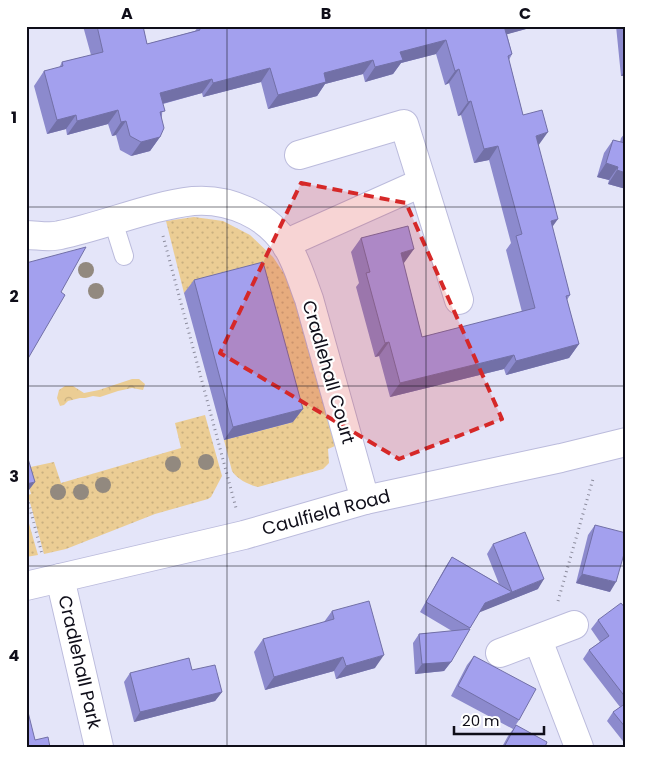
<svg xmlns="http://www.w3.org/2000/svg" width="652" height="773" font-family="Poppins,sans-serif">
<style>
.grass{fill:url(#grass-dots)}
.forest{fill:url(#forest-crowns)}
.lines{fill:none;stroke-linecap:round;stroke-linejoin:round}
.lane-casing{stroke:#bbbbdc;stroke-width:20}
.street-casing{stroke:#bbbbdc;stroke-width:30}
.secondary-casing{stroke:#bbbbdc;stroke-width:30}
.path{stroke:#8c8c9d;stroke-width:3;stroke-dasharray:1 4;stroke-linecap:butt}
.lane{stroke:#fff;stroke-width:18}
.street{stroke:#fff;stroke-width:28}
.secondary{stroke:#fff;stroke-width:28}
.tree{fill:#92897f}
.wall{fill:#8c8acd}
.shaded-wall{fill:#7270a7}
.building{fill:#a3a0ee;stroke:#7270a7}
.marked{fill:#d62828;fill-opacity:0.2;stroke:#d62828;stroke-width:4;stroke-dasharray:10 6;stroke-linejoin:round}
.grid{fill:none;stroke:#0f0e19;stroke-width:1;stroke-opacity:0.55}
.labels{text-anchor:middle;dominant-baseline:central;stroke-width:4.5;stroke-linejoin:round;paint-order:stroke}
.street-label{font-size:18px;fill:#0f0e19;stroke:#fff}
.neatline{fill:none;stroke:#0f0e19;stroke-width:2}
.grid-label{font-size:16px;text-anchor:middle;font-weight:bold;fill:#0f0e19}
</style>
<defs>
<pattern id="grass-dots" width="8" height="8" patternUnits="userSpaceOnUse" patternTransform="scale(1.25)"><rect width="8" height="8" fill="#ebcd94"/><path d="M2 2h.1M6 6h.1" fill="none" stroke="#c8af7f" stroke-width="1.8" stroke-linecap="round"/></pattern>
<pattern id="forest-crowns" width="20" height="18" patternUnits="userSpaceOnUse" patternTransform="scale(1.25)"><rect width="20" height="18" fill="#ebcd94"/><path d="M2 6a3 3 0 1 1 6 0M12 15a3 3 0 1 1 6 0" fill="none" stroke="#c8af7f"/></pattern>
</defs>
<rect width="100%" height="100%" fill="#e4e5f9"/>
<path class="grass" d="M194,217L223,221L250,235L273,257L289,281L335,446L328,449L329,463L323,469L258,487C249,485 237,479 232,471L224,440L293,422L184,293L166,221Z
M205,415L222,476L211,497L208,499L155,514L66,549L44,554L28,495L31,494L26,475V468L54,462L61,483L181,448L175,423Z
M26,513L38,555L26,557Z"/>
<path class="forest" d="M132,379H139L145,384L143,390L132,388L118,391L100,397L93,396L85,398H80L68,401L64,405L60,406L57,398L59,390L65,386H73L84,393L99,390Z"/>
<g class="lines">
<defs>
<path id="lane" d="M113,221L124,256"/>
<path id="street" d="M299,155L404,124L459,300
M26,235C37,235 50,238 60,235C104,226 149,206 193,201C229,198 268,215 287,246C297,262 302,281 309,299L365,500
M287,247L298,238L421,183
M60,578L99,747
M538,640L579,747
M500,653L574,625"/>
<path id="secondary" d="M26,586L244,535L365,500L561,458L626,442"/>
</defs>
<use href="#lane" class="lane-casing"/>
<use href="#street" class="street-casing"/>
<use href="#secondary" class="secondary-casing"/>
<path class="path" d="M163,236L236,508
M26,493L42,554
M558,601L593,479"/>
<use href="#lane" class="lane"/>
<use href="#street" class="street"/>
<use href="#secondary" class="secondary"/>
</g>
<g class="tree">
<circle cx="86" cy="270" r="8"/>
<circle cx="96" cy="291" r="8"/>
<circle cx="206" cy="462" r="8"/>
<circle cx="173" cy="464" r="8"/>
<circle cx="103" cy="485" r="8"/>
<circle cx="58" cy="492" r="8"/>
<circle cx="81" cy="492" r="8"/>
</g>
<path class="wall" d="M83,26H143L147,44L195,31L199,26H537L507,34L512,54L509,60L523,115L538,146L552,227L570,295L567,300L579,344L569,358L506,375L504,369L390,397L379,356L375,357L356,287L359,283L351,252L361,238L404,263H403L422,337L522,312L506,250L511,243L489,160L474,163L461,115L458,116L449,83L445,85L436,54L401,63L393,74L365,82L363,74L325,84L317,96L268,109L261,82L203,97L202,93L163,104L160,137L150,151L131,156L120,150L116,135L112,136L108,124L67,135L66,129L47,134L34,86L44,71L59,68L62,62L91,55Z
M616,26H626V76H621Z
M626,132V189L608,184L609,180L597,177L604,153L613,140L620,142L621,138Z
M194,280L293,422L224,440L184,293Z
M595,525L610,592L576,583L588,535Z
M493,544L538,589L479,612L451,662L444,671L415,674L413,643L419,634L452,631L420,612L446,566L452,557L499,584L487,554Z
M626,609V745L607,721L613,712L620,707L583,659L589,650L600,642L591,629L598,620Z
M332,611L375,668L336,679L334,671L265,690L254,652L263,639L324,622Z
M474,656L519,720L513,729L451,696L467,665Z
M192,670L222,692L215,701L134,722L124,682L130,673Z
M516,725L545,747H502L508,736Z"/>
<path class="shaded-wall" d="M502,26H537L494,38Z
M446,40L436,54L401,63L393,74L365,82L375,67L400,52Z
M373,60L363,74L325,84L317,96L268,109L278,95L324,73Z
M270,68L261,82L203,97L213,83Z
M459,69L449,83L445,85L455,71Z
M626,69V76H621Z
M212,79L202,93L150,107L160,93Z
M471,101L461,115L458,116L468,102Z
M118,110L108,124L67,135L77,121Z
M76,115L66,129L47,134L57,120Z
M126,121L116,135L112,136L121,122Z
M548,132L538,146L536,136Z
M160,137L150,151L131,156L141,142Z
M498,146L489,160L474,163L484,149Z
M606,163L618,167L609,180L597,177Z
M617,170L626,173V189L608,184Z
M558,219L548,233L551,221Z
M414,249L404,263L391,267L401,253Z
M389,342L379,356L375,357L385,343Z
M579,344L569,358L506,375L516,361Z
M514,355L504,369L390,397L400,383Z
M303,409L293,422L224,440L233,427Z
M35,482L26,494V484Z
M582,574L616,582L610,592L576,583Z
M544,579L538,589L478,613L485,603Z
M384,655L375,668L336,679L346,666Z
M343,657L334,671L265,690L274,677Z
M451,662L444,671L415,674L422,664Z
M222,692L215,701L134,722L140,712Z"/>
<path class="building" d="M97,26H143L147,44L200,30L199,26H504L512,54L508,56L523,115L542,110L548,132L536,136L558,219L551,221L570,295L566,296L579,344L516,361L514,355L400,383L389,342L385,343L366,273L370,272L361,238L408,226L414,249L401,253L422,337L535,308L516,236L522,234L498,146L484,149L471,101L468,102L459,69L455,71L446,40L400,52L403,60L375,67L373,60L324,73L326,82L278,95L270,68L213,83L212,79L160,93L165,111L160,112L164,128L160,137L141,142L130,136L126,121L121,122L118,110L77,121L76,115L57,120L44,71L63,66L62,62L103,52Z
M613,140L625,143L626,142V173L617,170L618,167L606,163Z
M86,247L61,292L65,295L26,362V263Z
M263,262L303,409L233,427L194,280Z
M26,452L35,482L26,484Z
M595,525L626,533V547L616,582L582,574Z
M525,532L544,579L485,603L470,628L426,602L452,557L512,592L493,544Z
M369,601L384,655L346,666L343,657L274,677L263,639L334,619L332,611Z
M621,603L626,609V698L589,650L609,636L598,620Z
M470,629L451,662L422,664L419,634Z
M474,656L536,689L519,720L458,686Z
M189,658L192,670L215,665L222,692L140,712L130,673Z
M626,703V728L613,712Z
M26,704L35,740L48,737L50,747H26Z
M516,725L547,742L545,747H504Z"/>
<path class="marked" d="M301,183L406,203L502,419L399,459L220,353Z"/>
<path class="grid" d="M227,26V747M426,26V747M26,207H626M26,386H626M26,566H626"/>
<g class="labels">
<g class="street-label">
<text transform="translate(329 372) rotate(74)">Cradlehall Court</text>
<text transform="translate(326 512) rotate(-15)">Caulfield Road</text>
<text transform="translate(80 662) rotate(77)">Cradlehall Park</text>
</g>
</g>
<rect width="652" height="773" fill="none" stroke="#ffffff" stroke-width="55"/>
<path d="M454 726v8h90v-8" fill="none" stroke="#0f0e19" stroke-width="2.5"/>
<text x="462" y="726" font-size="15" fill="#0f0e19" stroke="#ffffff" stroke-width="4" paint-order="stroke">20 m</text>
<rect x="28" y="28" width="596" height="718" class="neatline"/>
<g class="grid-label">
<text x="127" y="19">A</text>
<text x="326" y="19">B</text>
<text x="525" y="19">C</text>
<text x="14" y="123">1</text>
<text x="14" y="302">2</text>
<text x="14" y="482">3</text>
<text x="14" y="661">4</text>
</g>
</svg>
